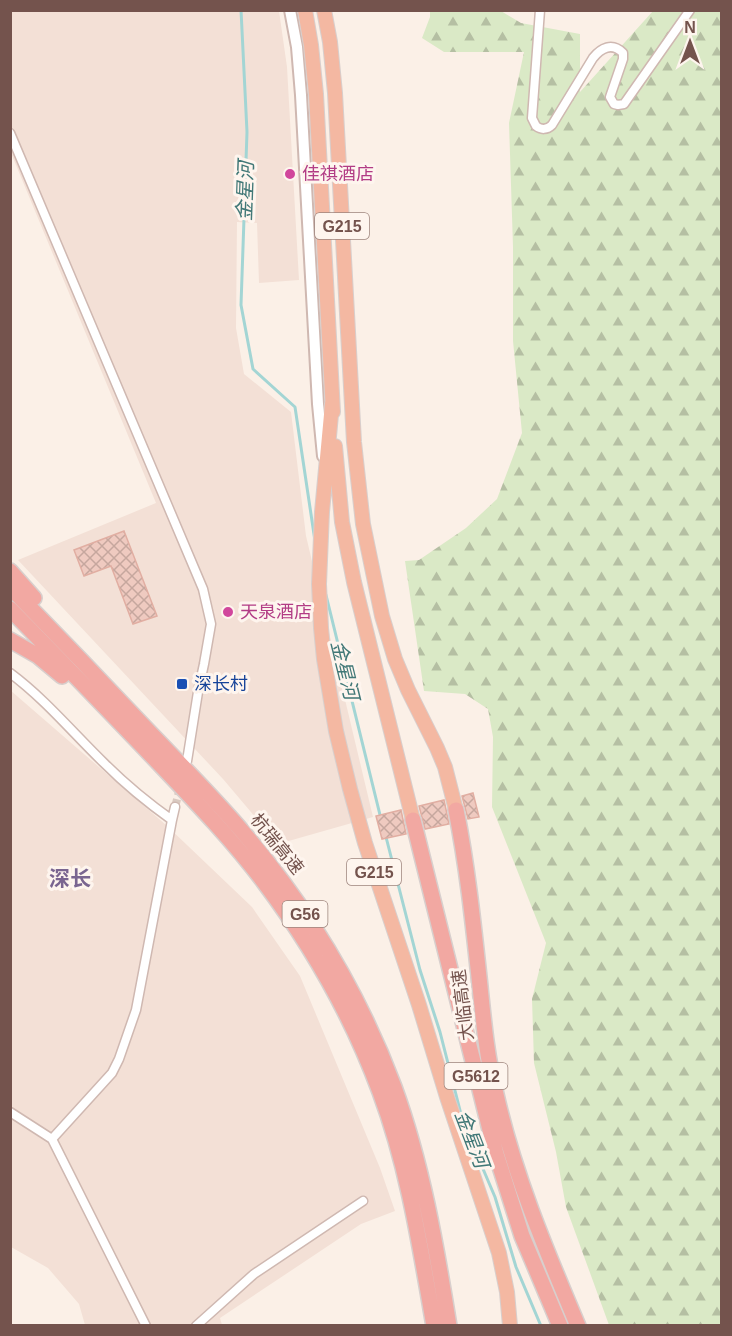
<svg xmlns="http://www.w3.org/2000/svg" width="732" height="1336" font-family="Arial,'Noto Sans SC',sans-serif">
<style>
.residential{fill:#f3e0d6}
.forest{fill:url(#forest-firs)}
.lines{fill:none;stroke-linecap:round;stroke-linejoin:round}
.stream{stroke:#a3d5d4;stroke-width:3}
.building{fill:url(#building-cross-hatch);stroke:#e1aea2;stroke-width:1.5}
.minor-tunnel{stroke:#d9c9c0;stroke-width:8;stroke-dasharray:8 4;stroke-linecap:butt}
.minor-casing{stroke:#cfb8b1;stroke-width:11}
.tertiary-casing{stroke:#cfb8b1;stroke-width:14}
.trunk-casing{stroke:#d8cfcd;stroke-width:16}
.motorway-casing{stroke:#d8cfcd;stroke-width:18}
.minor{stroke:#fff;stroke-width:8}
.tertiary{stroke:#fff;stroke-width:10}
.trunk{stroke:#f4b8a2;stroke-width:14}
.motorway{stroke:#f2a8a2;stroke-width:15}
.hotel-dot{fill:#d1479c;stroke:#fef5ee;stroke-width:2}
.transit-dot{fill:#1a4fb4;stroke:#fef5ee;stroke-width:2}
.labels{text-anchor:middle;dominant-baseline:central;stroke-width:6;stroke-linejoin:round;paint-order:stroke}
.shield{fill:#fef5ee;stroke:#9d847d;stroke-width:1.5}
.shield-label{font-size:16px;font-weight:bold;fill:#74534d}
.hotel-label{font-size:18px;fill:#b23c85;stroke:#fef5ee;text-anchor:start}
.transit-label{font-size:18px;fill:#164399;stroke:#fef5ee;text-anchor:start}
.street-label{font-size:18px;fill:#74534d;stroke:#fef5ee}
.water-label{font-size:20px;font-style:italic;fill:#417877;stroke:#fef5ee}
.quarter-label{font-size:21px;font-weight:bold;fill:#7a6590;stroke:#fef5ee}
</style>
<defs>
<pattern id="forest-firs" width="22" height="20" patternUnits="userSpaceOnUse" patternTransform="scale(1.5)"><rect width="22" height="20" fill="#dae9c6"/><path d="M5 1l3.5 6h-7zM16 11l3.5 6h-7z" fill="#b5bfa3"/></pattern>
<pattern id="building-cross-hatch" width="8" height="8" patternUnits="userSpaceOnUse" patternTransform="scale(1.5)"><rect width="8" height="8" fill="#efcac0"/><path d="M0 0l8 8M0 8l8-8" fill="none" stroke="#c6a79e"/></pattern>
</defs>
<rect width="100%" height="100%" fill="#fbf0e7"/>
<path class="residential" d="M10,11H279L287,67L299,280L259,283L257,223L237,222L236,328L244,374L291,412L306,536L373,817L278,844L223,779L18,560L156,503L11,153Z
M10,690L166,825L252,907L300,976L380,1168L395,1211L361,1224L220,1318L222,1325H85L79,1304L48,1268L11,1247Z"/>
<path class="forest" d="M430,11H501L521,23L580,34V92L653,11H721V1325H609L566,1207L556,1152L534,1063L532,999L546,943L492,807L493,737L488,709L465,694L424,691L405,561L419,560L466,528L497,499L522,433L513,341V247L509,123L524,52H444L422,38L430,17Z"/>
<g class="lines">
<path class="stream" d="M241,10L247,132L241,305L253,369L295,407L315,541
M326,595L381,819
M386,837L420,970L440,1032L463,1122L495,1197L516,1267L541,1326"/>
</g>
<path class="building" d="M124,531L157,616L133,624L111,566L84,576L74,550Z
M473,793L479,817L468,819L462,796Z
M444,800L449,824L425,829L419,806Z
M401,810L406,834L382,839L376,816Z"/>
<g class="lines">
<path class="minor-tunnel" d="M175,807L181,784"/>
<defs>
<path id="minor" d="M540,10L532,118L536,126C541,130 547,130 552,125L593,58C601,48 612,42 623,53V59L610,97L614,104L618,105L624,104L690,10
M10,133L203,589L211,624L204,664L198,692L187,761
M10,673C45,699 73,733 104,763C125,784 148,803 172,820L136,1010L119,1059L112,1073L52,1139
M172,820L175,807
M10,1112L52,1139L146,1326
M196,1326L254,1274L363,1201"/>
<path id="tertiary" d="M290,10L297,47L301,95L318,404L323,456"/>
<path id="trunk" d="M305,10L311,45L316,94L333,412
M324,10L330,42L335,93L354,442L363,524L382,616L395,659L408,690L437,748L445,767L456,810
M332,404L322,512L319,584L321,628L324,659L336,731L350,789L365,843L419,1005L447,1097L499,1253L507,1292L510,1326
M335,446L342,522L354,582L413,820"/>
<path id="motorway" d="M10,571L34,598
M10,587C58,636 105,685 152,735C182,766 213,797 242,831C307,907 359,993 394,1087C422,1164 436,1245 449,1326
M10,609C58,658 105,707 152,756C191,797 230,837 264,882C312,946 352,1016 380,1092C408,1167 420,1246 434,1326
M10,640L38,656L62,676
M456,810C467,865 473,921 479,977C483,1015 486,1053 495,1090C513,1172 545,1248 578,1326
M413,820L496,1154L522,1236L560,1326"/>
</defs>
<use href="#minor" class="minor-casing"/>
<use href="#tertiary" class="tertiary-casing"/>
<use href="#trunk" class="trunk-casing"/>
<use href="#motorway" class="motorway-casing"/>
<use href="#minor" class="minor"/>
<use href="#tertiary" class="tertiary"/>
<use href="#trunk" class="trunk"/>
<use href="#motorway" class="motorway"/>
</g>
<g class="hotel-dot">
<circle cx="290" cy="174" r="6"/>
<circle cx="228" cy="612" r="6"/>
</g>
<rect class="transit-dot" x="176" y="678" width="12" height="12" rx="3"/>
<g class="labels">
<g class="shield">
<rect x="315" y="213" width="54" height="26" rx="4.5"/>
<rect x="347" y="859" width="54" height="26" rx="4.5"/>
<rect x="282.5" y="901" width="45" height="26" rx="4.5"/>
<rect x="444.5" y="1063" width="63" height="26" rx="4.5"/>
</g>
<g class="shield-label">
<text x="342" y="226">G215</text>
<text x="374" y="872">G215</text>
<text x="305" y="914">G56</text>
<text x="476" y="1076">G5612</text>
</g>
<g class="hotel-label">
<text x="302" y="174">佳祺酒店</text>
<text x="240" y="612">天泉酒店</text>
</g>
<g class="transit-label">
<text x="194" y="684">深长村</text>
</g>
<g class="street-label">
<text transform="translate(277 844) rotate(51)">杭瑞高速</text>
<text transform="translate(463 1005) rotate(-97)">大临高速</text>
</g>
<g class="water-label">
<text transform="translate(245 191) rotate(-88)">金星河</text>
<text transform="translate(345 670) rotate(76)">金星河</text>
<text transform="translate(472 1139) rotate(69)">金星河</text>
</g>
<g class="quarter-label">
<text x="70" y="878">深长</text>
</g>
</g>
<rect width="732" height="1336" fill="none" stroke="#74534d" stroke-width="24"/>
<g transform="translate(690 42)" stroke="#fef5ee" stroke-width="4.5" paint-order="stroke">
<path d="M0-4.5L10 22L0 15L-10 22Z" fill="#74534d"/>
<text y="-9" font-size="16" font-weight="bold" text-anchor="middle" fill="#74534d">N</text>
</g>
</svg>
